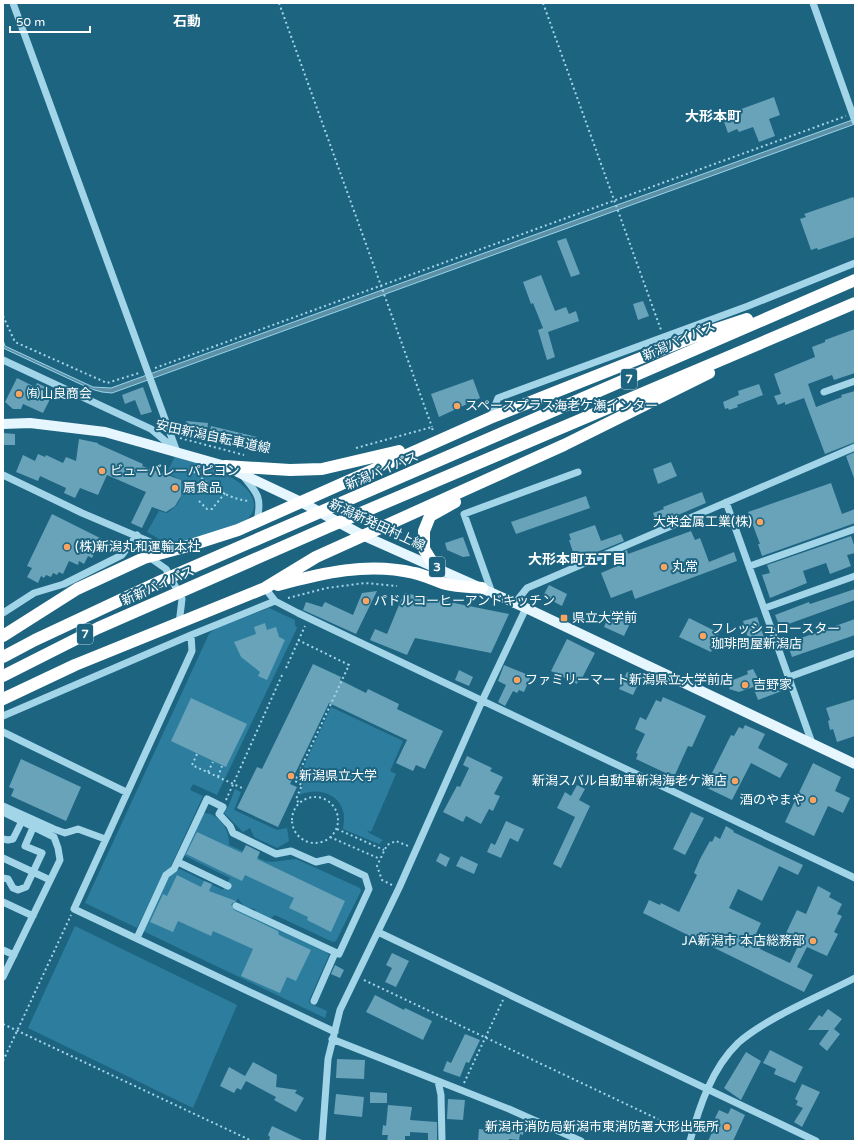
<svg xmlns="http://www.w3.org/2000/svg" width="858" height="1144" font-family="'Varela Round','Noto Sans JP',sans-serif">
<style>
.green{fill:#2d7e9e}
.water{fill:#5d90a4;stroke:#96d4eb}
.building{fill:#68a3ba}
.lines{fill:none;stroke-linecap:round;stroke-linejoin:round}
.path{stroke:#a3d5e9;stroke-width:2;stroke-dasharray:2 3;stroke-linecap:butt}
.minor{stroke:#a3d5e9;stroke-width:7}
.major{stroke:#e6f6fe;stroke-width:10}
.highway{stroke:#fff;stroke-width:12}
.poi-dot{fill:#f9a461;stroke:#1d6481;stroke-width:1.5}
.labels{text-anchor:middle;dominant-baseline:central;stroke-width:4;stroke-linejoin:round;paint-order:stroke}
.shield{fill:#1d6481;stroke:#bbd0d9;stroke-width:1}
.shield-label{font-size:12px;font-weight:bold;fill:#fff}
.street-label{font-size:13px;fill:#fff;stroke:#1d6481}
.poi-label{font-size:13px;fill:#fff;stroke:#1d6481;text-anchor:start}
.neighbourhood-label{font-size:14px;font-weight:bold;fill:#fff;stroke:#1d6481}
</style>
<rect width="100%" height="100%" fill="#1d6481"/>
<path class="green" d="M175,456C196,463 254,478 254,505C254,511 251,516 246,520C232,530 189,540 170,545L147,532L159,511L167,513C182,503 182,498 181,480L167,473Z
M269,608L295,620V625L297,628L217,795L193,784L190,790L203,796L170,868L163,874L137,928L85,903L209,634L214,629Z
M331,707L403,741L390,771L396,774L371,832L367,830L369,833L383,840L379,844L343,829C344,823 345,814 342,808C335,791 314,788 299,795L303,784L297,781Z
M235,789L241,792L234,810L277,830L287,828L289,841L277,848L254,837L250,828L243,832L224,813L228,807Z
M202,813C219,812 230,830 229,845L265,861L272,862L296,859L360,888L361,891L336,941L333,942L275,915L271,918L256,914L255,909L244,907L238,898L233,908L325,951L329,955L309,1001V1003L327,1011L325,1018L143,931C150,915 163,874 180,869L223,890L230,878L183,855Z
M75,926L237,1005L193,1108L28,1028Z"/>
<path class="water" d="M855,119V124L112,393L102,392L91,389L3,348V340L5,346L93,387L111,388Z"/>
<path class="building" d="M774,97L780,115L769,119L775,136L759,142L753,127L739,132L737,129L728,133L722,116Z
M853,197L855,201V237L818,250L817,248L811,250L800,219L806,217L804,214Z
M566,238L580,274L571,277L557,241Z
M541,275L555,311L566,307L569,314L576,311L579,321L548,332L555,357L547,360L538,330L543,328L533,303L531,304L523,282Z
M643,301L649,316L638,320L633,304Z
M855,329V373L834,380L832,375L808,384L816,407L842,397L841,395L855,391V442L825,454L804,398L785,405V402L778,405L774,396L781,394L774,374L815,357L812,347L825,342V340Z
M17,378L35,387L37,383L54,391L43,413L23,404L21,409H13L5,402Z
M473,379L480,398L439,417L431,394Z
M759,384L763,395L737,405L738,407L729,410L728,408L725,409L723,402L739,395L738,391Z
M143,387L152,412L141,415L135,400L125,404L122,395Z
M186,421L208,423L207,432L188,429Z
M211,426L257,437L255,449L208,438Z
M3,433L15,434V445H3Z
M79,439L98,443V444L143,464L142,466L181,480V496L175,506L166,512L152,507L142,528L131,523L146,492L107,475L98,495L80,488L75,498L64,493L66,488L40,476L38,481L16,472L23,455L35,461L38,454L45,457L46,455L63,463L66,457L76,461Z
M855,452V478H854L846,456Z
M671,462L677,476L658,484L653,469Z
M831,483L842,514L855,509V523L762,556L758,544H760L748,512Z
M702,492L706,503L657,524L653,513L664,509L663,507Z
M586,496L590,508L516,534L511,522Z
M52,514L102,539L92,558L88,556L84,564L79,561L78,565L69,561L63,574L59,572L57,575L53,573L51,577L46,575L44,578L41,576L38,583L27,577L32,568L27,566Z
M595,525L601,541L621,534L624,541L580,559L577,551L573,552L569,540H571L569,534Z
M691,531L695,540L700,538L709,562L734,552L737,561L635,599L632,590L611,598L601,573L622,564L619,554L627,550L628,554Z
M851,536L855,548V553L847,555L851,566L830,574L826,563L803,571L807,583L770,598L762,575L770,573L767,565Z
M463,537L470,556L463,557L447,550L445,543Z
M549,585L567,594L562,606L543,596Z
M855,589V600L780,627L775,615L809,602L810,604Z
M377,591L356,634L303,610L306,602L322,607L325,602L353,615L362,593Z
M404,593L509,614L491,653L415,638L407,655L370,640L375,629L387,634Z
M611,610L632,619L624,636L604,627Z
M757,617L766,643L751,649L743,621Z
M689,618L719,633L711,652L679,637Z
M855,619V635L792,657L787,643Z
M265,623L267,630L276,627L279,637L285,640L267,680L258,676L260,672L241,657L234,642L256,634L254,627Z
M567,639L595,653L580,682L578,681L577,684L551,671Z
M313,664L341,677L340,680L366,693L368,689L399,704L397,709L443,731L425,769L416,765L413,771L396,763L407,740L329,703L290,784L297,787L278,827L237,808L257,767L262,769Z
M504,665L531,676L524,692L519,690L517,693L513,691L505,706L498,702L506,685L498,681Z
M753,669L762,686L783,678L787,689L758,700L753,687L739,692L729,689L733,680L748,674L747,671Z
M459,670L473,677L469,686L455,680Z
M627,672L641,678L633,695L619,689Z
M663,697L706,716L692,747L688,746L674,777L636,759L638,754L636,753L645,734L635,729L640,717L646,720L656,700L661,702Z
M191,698L247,724L226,767L171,741Z
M855,699V736L837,742L833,729L830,730L828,721L830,720L826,708Z
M745,725L765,734L758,748L788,764L780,778L751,763L732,800L705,787L731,735L734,736L739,727L743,729Z
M467,756L492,768L490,771L503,777L494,794L500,796L493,811L489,809L481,824L466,816L463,822L443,812L457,786L460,787L469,768L463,765Z
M21,759L81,787L66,821L11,796L14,789L9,787Z
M813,763L841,777L835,791L850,798L843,813L828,806L814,836L785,822Z
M577,785L585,789L579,800L590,806L561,868L553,864L575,817L557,808L565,792L571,796Z
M691,812L704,818L685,855L673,849Z
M506,821L524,829L518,842L510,838L501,858L487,852L491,843L495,845Z
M726,826L734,831L733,832L803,865L798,875L779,866L762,901L738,889L729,908L761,923L754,938L763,943L760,949L790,963L799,944L784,937L797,910L806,914L818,886L831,893L829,897L842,904L837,914L842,916L834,932L838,934L827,956L807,947L797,967L813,975L804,992L643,913L649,900L660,905L661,903L679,912L697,875L694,873L700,859L710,841L712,842L715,836L720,839Z
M197,832L242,853L246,845L260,852L257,859L345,901L331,932L307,920L308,917L289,908L294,898L245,875L242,881L186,854Z
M440,853L450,858L446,867L436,861Z
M461,856L478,864L474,874L456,866Z
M177,875L201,887L204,881L212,884L209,891L236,901L231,904L234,910L278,931L279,935L311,950L296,981L287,977L280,993L241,976L253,949L213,931L211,936L178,921L173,932L150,922L163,894L167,896Z
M392,953L409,961L396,987L385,982L392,968L386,965Z
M335,965L344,970L340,978L331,974Z
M375,995L404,1010L405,1008L432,1021L423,1040L366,1012Z
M828,1009L842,1019L834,1029L840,1034L827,1051L819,1044L829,1030H808L819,1015L822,1017Z
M465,1034L480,1040L469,1063L466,1062L460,1077L443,1071L447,1061L451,1063Z
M770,1050L803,1067L795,1083L774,1074L776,1069L763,1063Z
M746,1052L761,1061L741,1100L724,1088Z
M337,1059L365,1060L364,1079L336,1078Z
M253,1062L277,1075L276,1087L297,1090L295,1093L304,1098L296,1112L274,1100L276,1097L246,1081L241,1090L237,1088L234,1093L220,1086L229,1067L245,1076Z
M802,1084L820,1092L802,1127L794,1122L803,1108L796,1105L798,1101L795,1099Z
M370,1092L387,1093V1103H370Z
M336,1094L364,1097L362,1117L334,1114Z
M448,1099L465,1100L463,1120L447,1119Z
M388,1105L412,1107L410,1120L437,1122V1141H428V1133L410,1132V1136H405V1141H387L388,1135H382L383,1125L386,1126Z
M731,1108L745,1115L733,1141H708L718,1120L715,1118L719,1110L728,1114Z
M511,1121L525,1124L523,1135L520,1134L519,1140L509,1139V1141H478L479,1129L509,1132Z
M272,1126L304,1141H269L270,1137L268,1135Z"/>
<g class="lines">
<path class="path" d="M279,3L432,427
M543,3L661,330
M3,316L15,342L107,383L139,373
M155,368L846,116
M180,438L244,455
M356,448L432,427L433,432
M190,468C206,483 226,499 249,501
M199,501L207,509H212L225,493
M288,598L327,588L365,583L397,586
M298,640L349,665L295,781L302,785L296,799L299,803
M286,668L305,626
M197,754L192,765L242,788
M208,772L213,762
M218,777L222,766
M292 820a23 23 0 1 1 46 0a23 23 0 1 1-46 0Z
M226,800L283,673
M337,829L384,850
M330,837L380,859
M392,885L382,880L377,866L387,845L396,841L408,846
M364,980L683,1131
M3,1024L252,1141
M3,1061L71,915
M464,1083L503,1000"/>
<path class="minor" d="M13,3L177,452
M813,3L855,121
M3,360L151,429L176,450
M824,392L855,381
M490,418L498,398L748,306L855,263
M3,475L82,513L162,547V553
M243,476C258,494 262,497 257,522
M726,502L812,743
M149,557L166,569L182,599L179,624
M750,566L855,529
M265,588L275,601L298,613L855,878
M492,593L464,514L578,472
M515,603L527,588L855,447
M765,608L855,576
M3,613L34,593L64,584L122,555L137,535
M191,635L192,651L74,909L335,1032
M789,677L855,653
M3,716L191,635L275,601
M3,732L126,792
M3,806L54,829L65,833L78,829L105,839
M3,812L54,837L58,848L60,860L3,977
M3,839L8,840L13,839L22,821
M3,858L50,880
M178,862L228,886
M3,878L8,879L13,888L18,890L26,887L42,853L25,846L36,821
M3,902L33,916
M378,932L816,1141
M137,938L166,875L174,869L207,799L223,807L219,814L230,826L233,833L276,854L291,851L316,862L329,859L365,876L369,889L339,954L236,906
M3,950L14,955
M314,1001L335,953
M332,1039L509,1109L581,1141
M438,1081L441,1095L442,1141
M322,1141L328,1059L340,1010L399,888L482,701L526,608
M690,1141C699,1107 712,1068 738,1043C766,1018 820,996 855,978"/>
<path class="major" d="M3,424L30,423L105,432L225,466L301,502L362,535L526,608L855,764"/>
<path class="highway" d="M225,466L290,470L322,469L399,451
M435,567L424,549V531L430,516L455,502
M278,585C322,573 368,562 414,573C425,575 435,581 446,584C457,587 471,587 482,588
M3,636L77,589L144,558L188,546L238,530L490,418L696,336L747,319
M3,657L35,640L161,581L855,280
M3,676L98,628L328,527L855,303
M3,699L75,665L265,588L316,557L564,445L709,373"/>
</g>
<g class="poi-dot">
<circle cx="19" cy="394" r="4"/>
<circle cx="457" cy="406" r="4"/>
<circle cx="102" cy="471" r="4"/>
<circle cx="175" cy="488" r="4"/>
<circle cx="760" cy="522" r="4"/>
<circle cx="67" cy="547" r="4"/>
<circle cx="664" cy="567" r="4"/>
<circle cx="366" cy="601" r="4"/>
<rect x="560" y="614" width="8" height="8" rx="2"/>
<circle cx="703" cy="636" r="4"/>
<circle cx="517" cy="680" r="4"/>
<circle cx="745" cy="685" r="4"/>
<circle cx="291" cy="776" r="4"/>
<circle cx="735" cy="781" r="4"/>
<circle cx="813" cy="800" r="4"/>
<circle cx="813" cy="941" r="4"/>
<circle cx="727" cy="1127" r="4"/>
</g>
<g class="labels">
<g class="shield">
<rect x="621" y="369" width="16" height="20" rx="3"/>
<rect x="429" y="557" width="16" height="20" rx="3"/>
<rect x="77" y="624" width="16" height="20" rx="3"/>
</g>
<g class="shield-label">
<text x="629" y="379">7</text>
<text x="437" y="567">3</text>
<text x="85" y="634">7</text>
</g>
<g class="street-label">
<text transform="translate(679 341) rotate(-24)">新潟バイパス</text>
<text transform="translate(213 437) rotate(12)">安田新潟自転車道線</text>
<text transform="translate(382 471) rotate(-23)">新潟バイパス</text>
<text transform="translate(377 525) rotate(25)">新潟新発田村上線</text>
<text transform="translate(158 586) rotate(-24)">新新バイパス</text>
</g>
<g class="poi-label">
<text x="27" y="394">㈲山良商会</text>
<text x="465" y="406">スペースプラス海老ケ瀬インター</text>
<text x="110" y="471">ビューバレーパピヨン</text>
<text x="183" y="488">扇食品</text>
<text x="752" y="522" text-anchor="end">大栄金属工業(株)</text>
<text x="75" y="547">(株)新潟丸和運輸本社</text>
<text x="672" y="567">丸常</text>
<text x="374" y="601">パドルコーヒーアンドキッチン</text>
<text x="572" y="618">県立大学前</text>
<text x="711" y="629">フレッシュロースター<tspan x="711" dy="15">珈琲問屋新潟店</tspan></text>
<text x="525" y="680">ファミリーマート新潟県立大学前店</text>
<text x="753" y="685">吉野家</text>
<text x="299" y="776">新潟県立大学</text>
<text x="727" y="781" text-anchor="end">新潟スバル自動車新潟海老ケ瀬店</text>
<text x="805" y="800" text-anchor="end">酒のやまや</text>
<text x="805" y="941" text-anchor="end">JA新潟市 本店総務部</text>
<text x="719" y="1127" text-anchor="end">新潟市消防局新潟市東消防署大形出張所</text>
</g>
<g class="neighbourhood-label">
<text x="187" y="21">石動</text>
<text x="713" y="116">大形本町</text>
<text x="577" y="559">大形本町五丁目</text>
</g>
</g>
<rect width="858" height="1144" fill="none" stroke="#ffffff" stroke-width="8"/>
<path d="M10 26v6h80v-6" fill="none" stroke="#ffffff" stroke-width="2"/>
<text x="16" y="26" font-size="12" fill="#ffffff" stroke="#1d6481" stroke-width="3" paint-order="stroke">50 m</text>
</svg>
